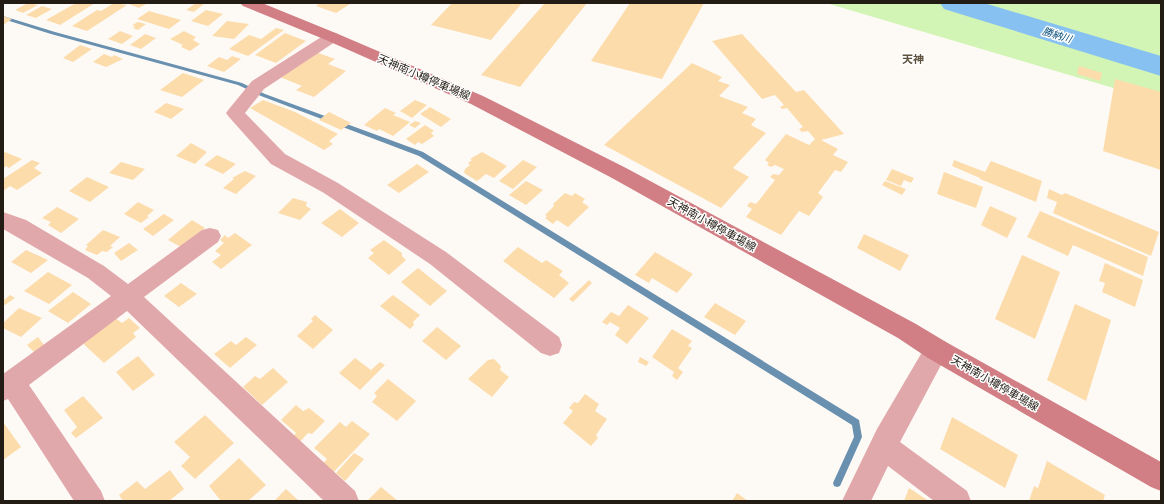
<svg xmlns="http://www.w3.org/2000/svg" width="1164" height="504" font-family="'Titillium Web','Noto Sans JP',sans-serif">
<style>
.green{fill:#d2f4b5}
.lines{fill:none;stroke-linecap:round;stroke-linejoin:round}
.stream{fill:#6990af;fill-rule:evenodd}
.river{fill:#87c1f1;fill-rule:evenodd}
.building{fill:#fddcac}
.minor{fill:#e1a8ab;fill-rule:evenodd}
.secondary{fill:#d17e84;fill-rule:evenodd}
.labels{text-anchor:middle;dominant-baseline:central;stroke-width:3;stroke-linejoin:round;paint-order:stroke}
.far-water-label{font-size:10px;font-style:italic;fill:#044c78;stroke:#fff}
.far-quarter-label{font-size:11px;font-weight:bold;fill:#5f523f;stroke:#fff}
.street-label{font-size:11px;fill:#221c14;stroke:#fff}
</style>
<rect width="100%" height="100%" fill="#fdfaf6"/>
<path class="green" d="M826,3H1161V102Z"/>
<g class="lines">
<path class="stream" d="M3,16L55,32L242,83L265,94L423,152L859,420L862,437L840,486L837,487L834,486L833,483L854,437L852,425L419,156L261,96L238,85L51,34L3,19Z"/>
<path class="river" d="M940,3H984L1161,56V76L944,9Z"/>
</g>
<path class="building" d="M28,3L38,5L23,13L15,10Z
M76,3H95L60,25L46,20Z
M114,3L127,5L87,31L72,26L97,10L101,11Z
M131,3H148L139,8L129,4Z
M196,3H205L194,12L186,10Z
M320,3H346L350,4L336,13L316,6Z
M452,3H522L491,40L431,25Z
M545,3H587L520,87L481,75Z
M630,3H704L662,79L591,61Z
M42,6L52,9L36,18L26,15Z
M206,10L223,14L208,26L191,21Z
M149,11L181,20L169,29L137,19Z
M3,16L12,19L3,25Z
M227,21L249,24L234,39L212,36Z
M138,22L146,24L138,30L133,28L135,26L132,25Z
M276,28L284,30L248,56L229,49L249,35L261,39Z
M120,31L133,36L122,44L108,39Z
M184,31L196,37L193,40L200,44L190,51L181,47L183,45L170,39Z
M285,33L306,41L276,63L255,55Z
M145,34L156,38L141,49L130,45Z
M742,34L796,92L804,90L844,134L821,140L838,149L833,155L848,162L841,172L835,170L818,193L823,197L809,216L799,211L781,235L746,217L752,209L747,206L750,202L756,204L775,180L770,177L773,174L779,175L784,169L775,165L771,167L767,165L769,163L765,160L786,134L809,145L815,139L808,131L802,132L799,129L803,127L787,108L782,109L780,107L784,105L775,95L762,99L712,41Z
M80,45L92,49L73,62L63,58Z
M313,51L335,59L328,64L346,71L314,97L296,90L302,86L280,77Z
M104,54L112,57L114,55L123,59L106,67L93,62Z
M232,56L241,59L224,72L207,66L219,57L227,60Z
M692,63L722,77L718,81L730,85L719,96L748,107L742,113L756,119L751,125L766,133L733,168L749,177L721,208L604,145Z
M1079,66L1102,73L1100,81L1077,74Z
M183,73L204,80L182,97L160,90Z
M1115,79L1161,92V170L1103,151Z
M263,100L295,112L338,134L329,141L333,144L324,150L250,108Z
M415,100L427,105L412,118L400,111Z
M166,103L184,109L171,119L154,112Z
M430,107L451,119L441,127L420,114Z
M385,108L396,113L393,115L410,122L393,136L379,129L377,131L364,125Z
M329,112L351,123L341,130L319,120Z
M415,121L421,123L415,128L409,125Z
M425,125L434,131L431,133L434,136L422,144L418,142L415,145L406,139Z
M191,143L207,152L195,164L176,156Z
M5,152L22,159L9,168L6,166L3,169V153Z
M482,152L507,166L494,178L486,174L477,181L464,173L465,169L470,165L468,163L472,160L470,159Z
M217,155L236,164L223,174L204,165Z
M32,160L40,163L34,168L42,173L17,190L10,186L3,191V179Z
M523,160L537,167L513,189L499,181Z
M954,160L985,172L991,161L1042,181L1036,202L980,179V178L952,166Z
M121,162L145,169L133,180L109,173Z
M417,164L429,172L399,193L387,185Z
M892,169L914,178L911,183L904,180L901,186L886,180Z
M245,171L256,176L236,194L223,188L234,179L232,178Z
M944,172L983,187L976,208L937,194Z
M87,177L109,187L90,202L69,191Z
M526,181L543,190L526,205L509,195Z
M885,181L906,189L902,195L882,185Z
M1049,189L1062,195L1065,193L1159,232L1151,256L1053,213L1057,202L1047,198Z
M565,193L572,196L575,193L585,199L582,202L589,207L568,227L557,220L553,224L545,218L547,216L545,215L554,206L553,204Z
M293,198L307,202L306,206L311,209L300,220L278,213Z
M138,202L154,210L147,216L149,217L141,223L124,214Z
M990,206L1017,218L1007,238L981,225Z
M57,207L79,219L61,233L48,225L51,222L42,218Z
M340,209L359,223L342,237L321,223Z
M1040,211L1148,257L1143,276L1073,245L1068,256L1027,237Z
M164,214L174,220L153,236L143,229Z
M192,220L205,228L181,247L168,240Z
M103,230L120,237L110,246L113,247L107,252L102,251L97,255L85,250L88,246L86,245Z
M235,233L252,245L221,269L212,262L221,255L215,251L224,243L220,240L225,235L228,238Z
M864,234L909,255L900,271L857,248Z
M384,240L402,253V256L406,260L389,275L368,258L374,253L370,250Z
M129,243L138,250L121,261L114,253Z
M518,247L542,263L546,260L563,271L559,275L569,283L554,298L503,261Z
M26,250L48,260L31,273L11,262Z
M655,252L693,274L677,293L652,278L649,283L635,275Z
M1022,255L1060,272L1035,339L995,319Z
M1105,263L1143,280L1135,307L1102,292L1105,283L1099,281Z
M418,268L447,291L430,306L401,282Z
M48,272L72,285L49,304L24,291Z
M589,280L592,283L573,302L569,299Z
M181,283L197,294L179,307L164,296Z
M73,292L91,304L68,323L48,311Z
M10,295L15,298L5,305L3,304V301Z
M393,295L420,315L413,322L414,325L410,329L380,306Z
M715,303L746,321L735,335L704,317Z
M1075,304L1111,320L1086,401L1047,380Z
M628,305L649,318L627,344L615,335L620,328L610,322L607,325L602,322L611,312L619,316Z
M19,308L42,318L21,337L3,328V323Z
M110,314L122,323L129,318L140,328L133,333L136,337L104,363L77,338Z
M315,315L333,330L313,349L297,336L313,321L311,319Z
M437,327L461,346L446,360L422,341Z
M672,329L692,341L688,346L692,348L678,368L683,372L677,380L672,376L674,372L652,357Z
M38,337L44,345L34,352L27,345Z
M246,337L257,345L230,368L214,354L231,341L236,345Z
M138,356L155,375L133,391L116,372Z
M640,357L649,362L646,366L638,362Z
M355,358L371,370L380,362L385,365L360,390L339,373Z
M494,359L501,366L500,370L509,377L492,397L468,379L488,360Z
M273,368L288,382L262,405L243,387L255,376L260,379Z
M388,379L416,401L397,421L372,402L377,396L374,393Z
M585,394L599,404L595,411L607,419L596,435L598,438L591,446L563,423L573,411L569,408L574,402L578,403Z
M83,396L103,418L76,438L71,433L77,427L64,410Z
M296,405L303,411L309,408L325,421L312,434L308,433L297,445L291,439L296,433L281,420Z
M205,415L234,443L195,479L181,466L190,457L174,442Z
M952,417L1018,455L1005,488L940,449Z
M352,421L370,434L327,479L317,470L327,459L314,448L340,422L346,427Z
M3,422L21,447L3,460Z
M354,453L364,459L345,481L336,473Z
M239,458L266,485L248,501H221L209,486Z
M1047,461L1105,495L1103,501H1029L1034,486L1038,488Z
M170,470L184,489L169,501H123L119,495L137,481L145,489Z
M381,487L398,501H367Z
M909,488L929,501H904Z
M286,489L299,501H274Z
M737,493L748,501H732Z"/>
<g class="lines">
<path class="minor" d="M332,32L338,34L340,37L338,40L264,89L245,113L285,154L338,183L446,252L559,337L562,345L559,353L550,356L541,353L430,264L324,193L271,164L229,117L226,113L229,109L252,81L326,34Z
M3,212L26,220L104,266L128,284L202,230L210,228L218,230L221,236L218,242L144,297L355,491L359,501H324L127,311L29,385L101,491L105,501H74L8,399L3,401V374L111,296L88,278L3,229Z
M937,339L946,342L949,350L900,442L967,491L971,501H934L888,466L871,501H842L877,429L928,342Z"/>
<path class="secondary" d="M240,3H262L338,34L483,96L626,168L916,324L946,342L1161,462V491L1151,487L928,358L898,338L612,178L471,104L326,40L243,6Z"/>
</g>
<g class="labels">
<g class="far-water-label">
<text transform="translate(1057 35) rotate(17)">勝納川</text>
</g>
<g class="far-quarter-label">
<text x="913" y="59">天神</text>
</g>
<g class="street-label">
<text transform="translate(424 77) rotate(23)">天神南小樽停車場線</text>
<text transform="translate(712 224) rotate(29)">天神南小樽停車場線</text>
<text transform="translate(995 383) rotate(30)">天神南小樽停車場線</text>
</g>
</g>
<rect width="1164" height="504" fill="none" stroke="#221c14" stroke-width="8"/>
</svg>
